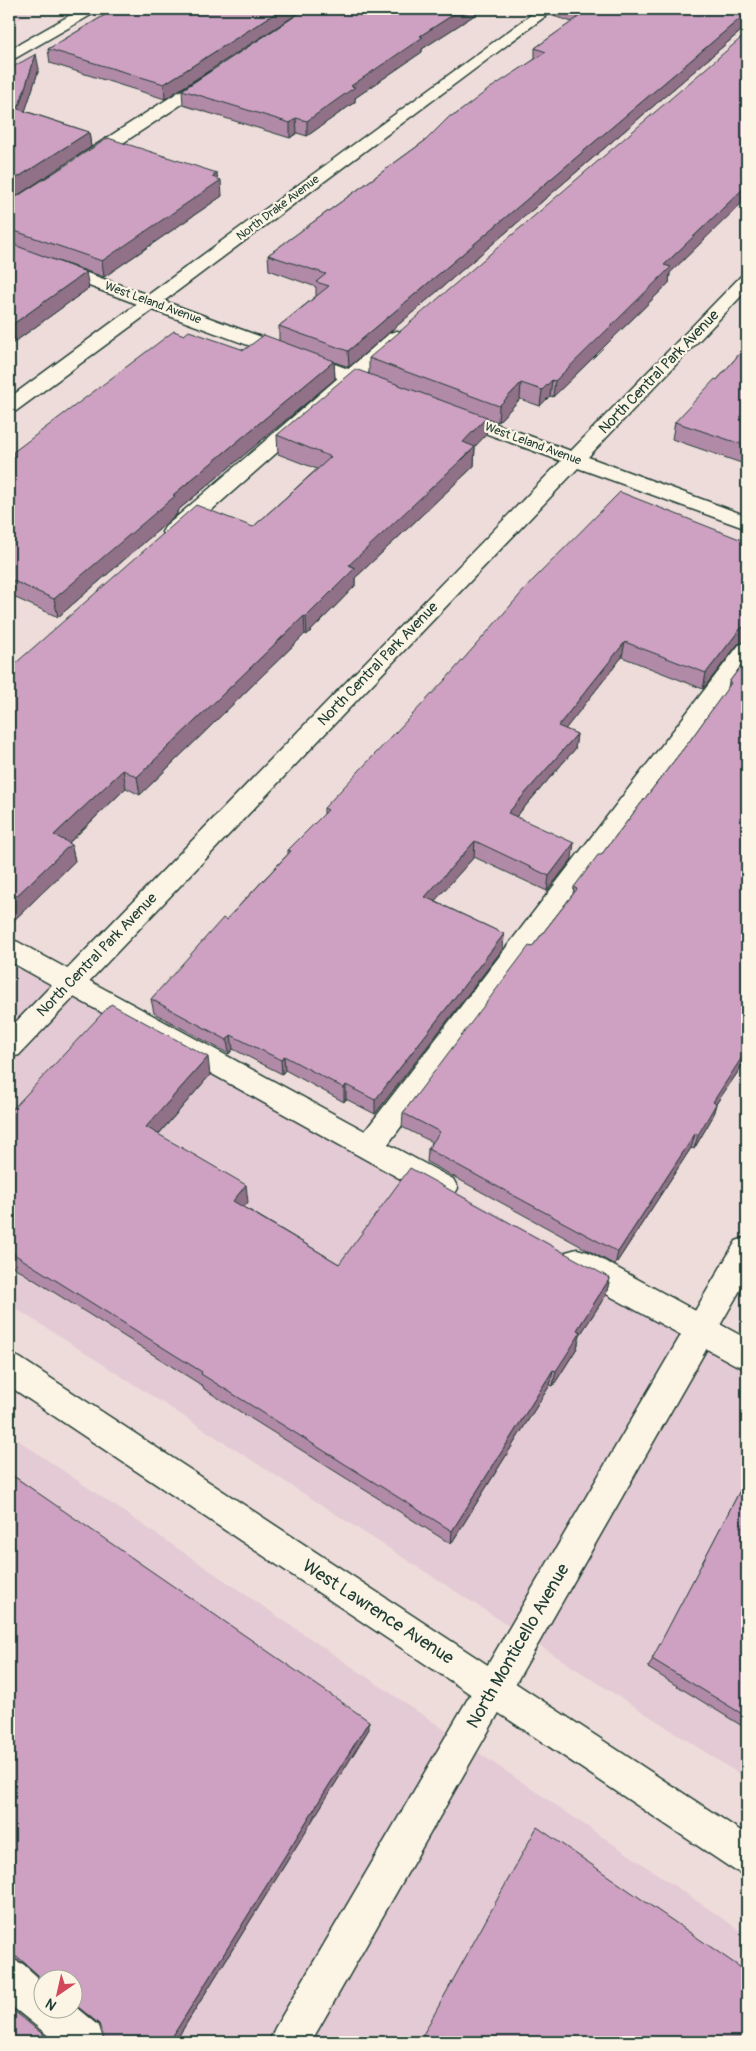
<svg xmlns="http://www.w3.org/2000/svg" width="756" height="2051" font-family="Pangolin,sans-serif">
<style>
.built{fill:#e4cad4;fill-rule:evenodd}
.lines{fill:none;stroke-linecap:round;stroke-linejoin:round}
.lane-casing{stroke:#1f3d34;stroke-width:3}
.street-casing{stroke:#1f3d34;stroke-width:3}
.secondary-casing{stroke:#1f3d34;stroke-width:3}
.lane{fill:#fcf5e5;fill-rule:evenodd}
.street{fill:#fcf5e5;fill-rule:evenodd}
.secondary{fill:#fcf5e5;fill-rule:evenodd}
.wall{fill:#b18aa8;stroke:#1f3d34}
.shaded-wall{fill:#907188;stroke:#1f3d34}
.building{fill:#cea1c3;stroke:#1f3d34}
.labels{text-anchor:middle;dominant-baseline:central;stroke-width:4.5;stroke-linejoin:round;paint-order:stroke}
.far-street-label{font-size:12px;fill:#1f3d34;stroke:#fcf5e5}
.street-label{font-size:15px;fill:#1f3d34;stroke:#fcf5e5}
.near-street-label{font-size:18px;fill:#1f3d34;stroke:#fcf5e5}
</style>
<rect width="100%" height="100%" fill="#eedcdb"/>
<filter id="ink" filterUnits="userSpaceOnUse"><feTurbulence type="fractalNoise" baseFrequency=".02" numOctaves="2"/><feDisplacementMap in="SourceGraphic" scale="10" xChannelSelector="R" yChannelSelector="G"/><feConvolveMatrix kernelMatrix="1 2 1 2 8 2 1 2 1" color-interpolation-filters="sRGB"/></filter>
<g filter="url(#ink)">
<path class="built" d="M9,9H38L9,25Z
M9,945L747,1352V1779L9,1304Z
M9,1434L747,1935V2042H60L9,2000ZM42,1978H72V2008H42Z"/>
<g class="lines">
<defs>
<path id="lane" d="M214,71L220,73L222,76L220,79L91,164H79L77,160L79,156L208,73Z
M397,331L404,333L406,337L404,341L181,537L173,539L165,537L162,532L165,527L390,333Z
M747,642V666L388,1144L453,1179L458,1188L453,1197L443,1201L433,1197L9,961V939L18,942L365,1131L739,645Z
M577,1249L588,1252L747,1339V1369L736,1365L566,1272L562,1262L566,1252Z
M9,1958L23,1964L42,1981V2008H72V2004L101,2028L107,2042H56L9,2004Z"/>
<path id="street" d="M81,9H98L96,12L14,59L9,61V50Z
M539,9H555L164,301L389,384L392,388L389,392L382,394L375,392L153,310L16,411L9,413V398L137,304L9,256V245L148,295Z
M747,275V290L588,457L747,516V529L578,468L19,1055L9,1058V1029L561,461L444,418L441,414L444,410L451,408L458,410L571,451L741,276Z
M747,1237V1278L311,2042H269L275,2028L736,1241Z"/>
<path id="secondary" d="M9,1353L20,1358L747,1835V1876L734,1870L9,1386Z"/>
</defs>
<use href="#lane" class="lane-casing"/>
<use href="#street" class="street-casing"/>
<use href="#secondary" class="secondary-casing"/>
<use href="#lane" class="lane"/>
<use href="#street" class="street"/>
<use href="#secondary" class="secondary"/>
</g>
<path class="wall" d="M115,9H305L165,99L50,63L48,49Z
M306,9H484L422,49V52L355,98V102L307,136L297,133L290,138L183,105L182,90Z
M551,9H747L741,31L349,367L334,362L335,379L177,511V514L58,617L9,595V460L12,457V453L184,335L244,350L279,341V326L316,296V287L269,270L268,255L426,140L455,115L535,59V48L572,22L550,15Z
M9,69H39L25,111L89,132L91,147L11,200L217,179L222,196L104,277L52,259L89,288L9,346Z
M736,208L670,273L669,283L553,397L550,396L540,406L520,399L498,422L487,418L486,435L474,447H475L474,466L355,578V586L307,635L305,634L140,795L126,788L69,843L71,844L75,861L9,925V669L253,527L317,469L278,454L277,435L369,374V358Z
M747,345V465L672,439L675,422L717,380Z
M747,542V641L738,644L703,689L622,657L565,729L577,734L575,749L516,817L572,859L547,891L474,857L434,901L504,934L503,949L375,1114L346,1099L344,1102L285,1070L282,1074L233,1049L229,1054L154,1013L151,999L288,854V850L324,814V808Z
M747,658V1053L745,1057L742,1066L716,1104L712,1118L694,1149L691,1148L615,1265L427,1162L428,1149L432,1142L402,1127L403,1113L573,894L574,887L601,855L691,739L728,688L729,682Z
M210,1075L158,1135L248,1202L244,1207L339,1264L610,1278L606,1295L580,1335L577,1348L553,1386L550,1385L451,1544L204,1389L203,1386L9,1264V1113Z
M9,1473L369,1729L175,2042L51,2040H104L99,2024L72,2003V1978H42V2005L39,2002L38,1975L24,1963L9,1957Z
M747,1477V1729L648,1668Z"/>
<path class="shaded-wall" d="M282,9H305L165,99L164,84Z
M462,9H484L422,49V52L355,98V102L307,136V121L351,86L420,36Z
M747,15V30L741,31L349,367L348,351L743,16Z
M36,54L39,69L21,124L18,109Z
M296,118L297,133L290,138V123Z
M89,132L91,147L9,201V183Z
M217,173L218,182L221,180L222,196L104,277L102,261Z
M747,185V198L670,273L669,283L553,397L555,381L664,265Z
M86,272L89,288L9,346V327Z
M334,361L335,379L177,511V514L58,617L54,599L173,495Z
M552,380L550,396L540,406L542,390Z
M521,383L520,399L498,422L499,406Z
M487,417L486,435L462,460L475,447L474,466L355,578V586L307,635L306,617L349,565L463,442Z
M304,616L305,634L140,795L137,777Z
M747,626V641L738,644L703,689L706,673L741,628Z
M625,642L622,657L556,741L558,726Z
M577,734L575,749L506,828L508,813Z
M123,770L126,788L58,853L54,835Z
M475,841L474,857L425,912V897Z
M574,843L572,859L547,891L549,876Z
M71,844L75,861L9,925V903Z
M504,934L503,949L375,1114V1100Z
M231,1035L233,1049L229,1054L227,1040Z
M747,1046V1053L745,1057L742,1066L716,1104L712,1118L694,1149L698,1135L713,1102Z
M284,1056L285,1070L282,1074L281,1060Z
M208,1057L210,1075L149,1145L146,1127Z
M346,1085V1099L344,1102V1088Z
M695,1134L691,1148L615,1265L618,1252Z
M246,1185L248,1202L235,1218L233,1201Z
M610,1278L606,1295L580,1335L577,1348L553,1386L556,1371L577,1330Z
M553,1370L550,1385L451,1544L452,1531Z
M369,1721V1729L175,2042H169Z"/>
<path class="building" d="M115,9H282L164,84L48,49Z
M306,9H462L420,36L423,37L351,86L355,87L307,121L296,118L290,123L182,90Z
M579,9H747V15L743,16L348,351L279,326L329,286L316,282L326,274L268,255L426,140L450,116L455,115L489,89L546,52L535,48L587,11Z
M747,33V185L664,265L671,267L555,381L552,380L542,390L521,383L499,406L369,358Z
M36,54L18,109L89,132L9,183V69Z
M108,138L217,173L212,177L221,180L102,261L9,229V200L13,199Z
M9,243L86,272L9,327Z
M174,331L184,335L189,331L244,350L264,335L334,361L173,495L175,496L54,599L9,579V460L15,455L12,453Z
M747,345V446L675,422L715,379L717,380Z
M355,369L487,417L463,442L475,447L349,565L355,568L306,617L304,616L137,777L123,770L54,835L71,844L9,903V669L196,505L253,527L331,457L277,435Z
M620,492L747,542V626L741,628L706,673L625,642L558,726L577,734L508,813L574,843L549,876L475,841L425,897L504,934L375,1100L346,1085L344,1088L284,1056L281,1060L231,1035L227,1040L151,999L223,918L226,920L291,851L288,850L328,810L324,808L446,679L533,580Z
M747,658V1046L744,1050L746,1051L713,1102L716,1104L698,1135L695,1134L618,1252L428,1149L440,1132L403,1113L529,946L532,947L577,889L574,887L598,855H601L691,739L731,683L729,682Z
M111,1004L208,1057L146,1127L246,1185L233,1201L339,1264L410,1168L610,1278L577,1330L581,1332L556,1371L553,1370L452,1531L201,1374L202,1372L9,1251V1113Z
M9,1473L369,1721L169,2042H118L117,2041L116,2042H9V2007L50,2040H104L99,2024L72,2002V1978H42V2002H39L38,1975L19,1958L9,1954Z
M747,1477V1717L652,1659Z
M537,1827L747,1972V2042H419Z"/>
</g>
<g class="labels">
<g class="far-street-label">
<text transform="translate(278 208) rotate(-37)">North Drake Avenue</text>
<text transform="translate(153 303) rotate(20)">West Leland Avenue</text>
<text transform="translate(533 444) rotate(20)">West Leland Avenue</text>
</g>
<g class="street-label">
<text transform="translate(659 372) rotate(-46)">North Central Park Avenue</text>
<text transform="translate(378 664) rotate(-46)">North Central Park Avenue</text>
<text transform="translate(97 955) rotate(-46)">North Central Park Avenue</text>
</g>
<g class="near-street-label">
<text transform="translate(378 1612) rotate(33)">West Lawrence Avenue</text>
<text transform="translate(518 1646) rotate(-60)">North Monticello Avenue</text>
</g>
</g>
<rect width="756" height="2051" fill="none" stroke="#fcf5e5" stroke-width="30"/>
<rect x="15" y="15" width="726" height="2021" fill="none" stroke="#1f3d34" stroke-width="2" filter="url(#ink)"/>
<g transform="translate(58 1994) rotate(214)"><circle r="24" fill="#fcf5e5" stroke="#a4ab9e"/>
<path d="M0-4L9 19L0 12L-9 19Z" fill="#d1495b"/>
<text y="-8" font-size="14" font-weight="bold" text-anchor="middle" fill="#1f3d34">N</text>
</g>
</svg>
